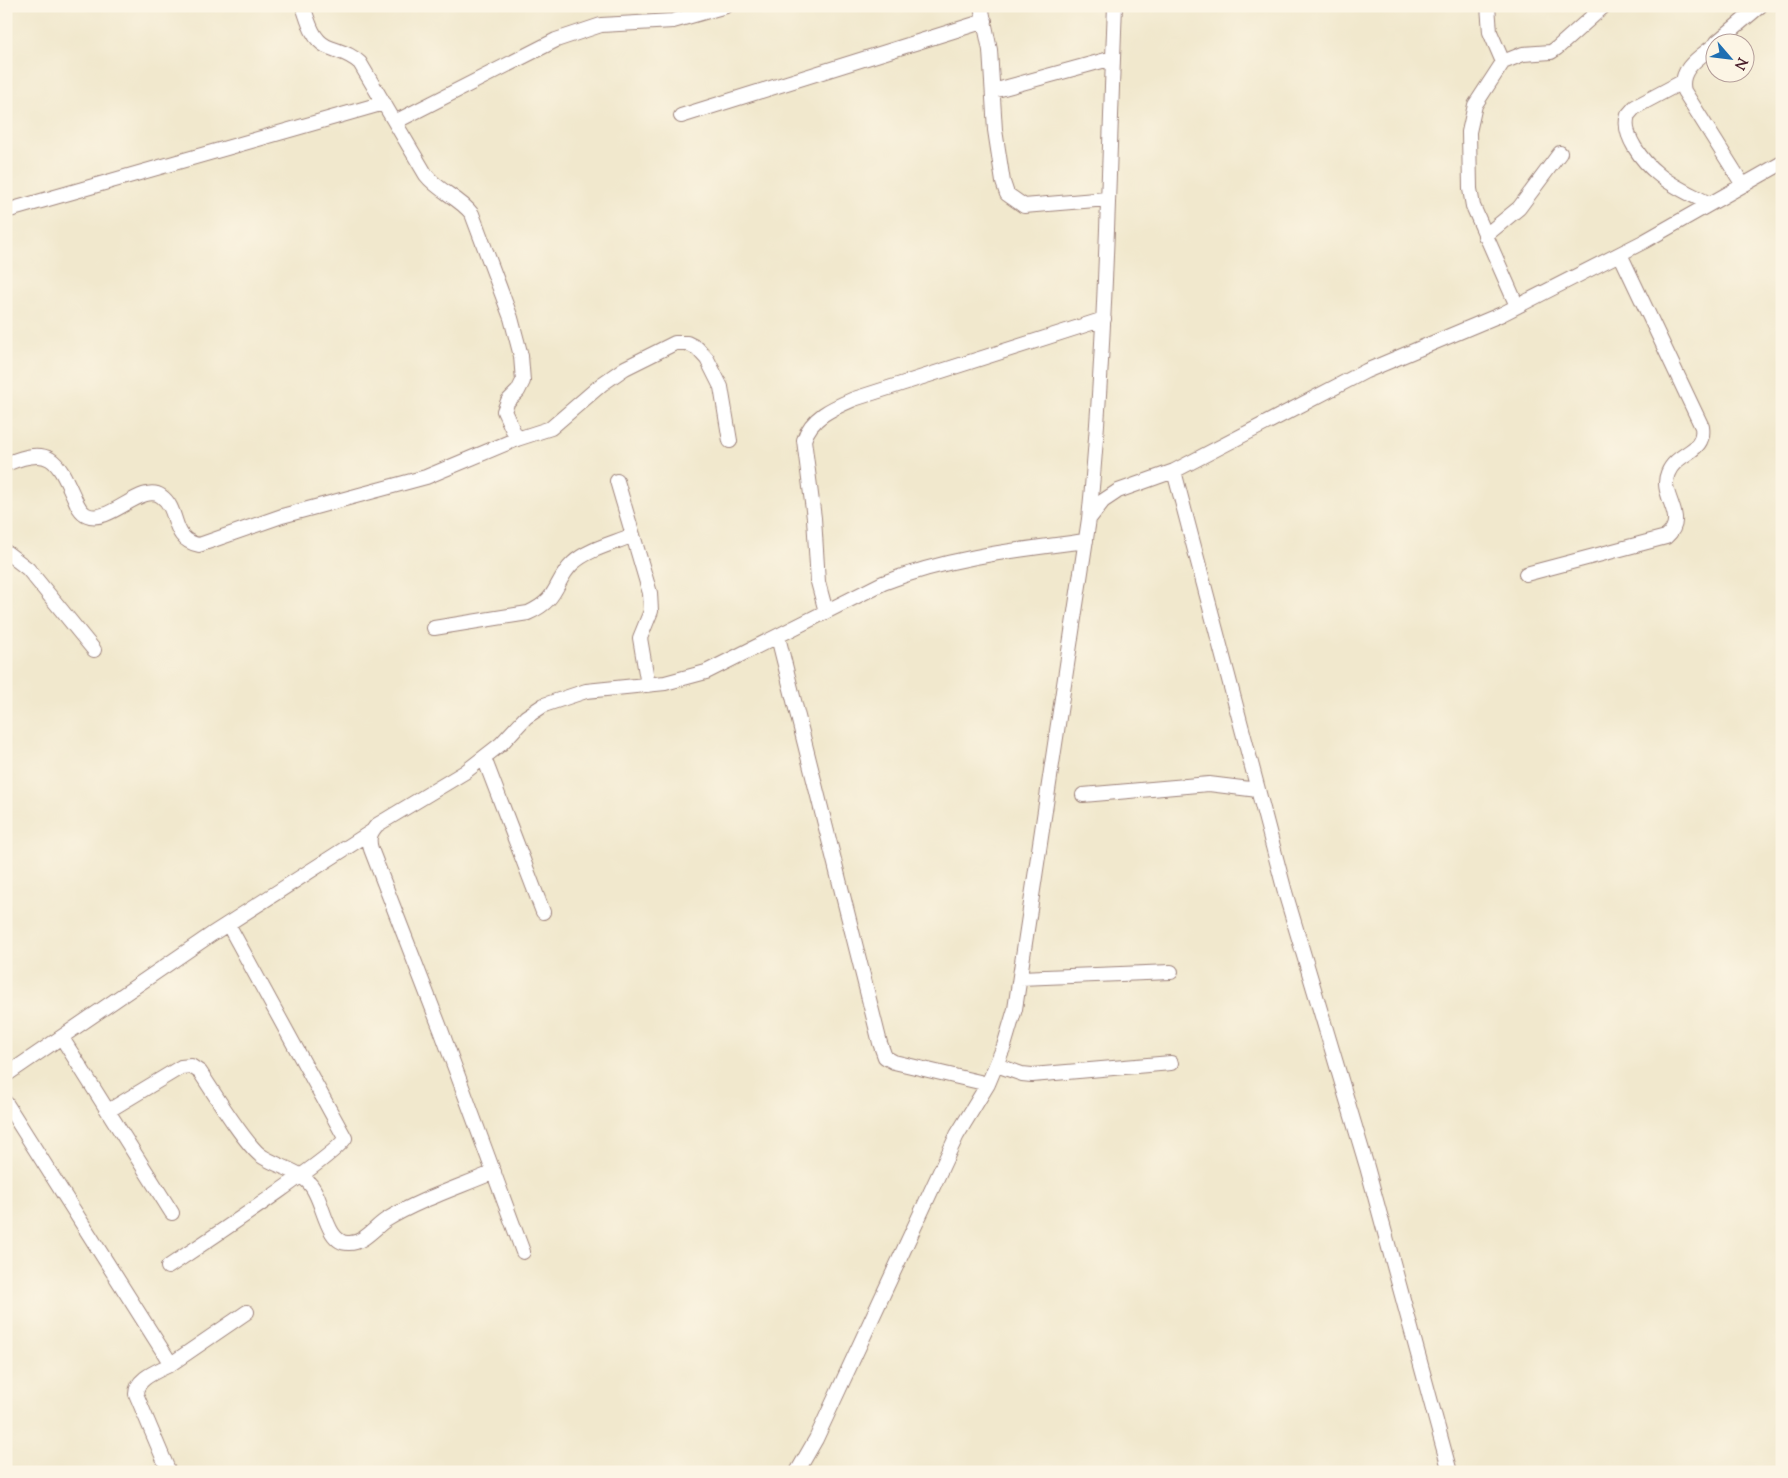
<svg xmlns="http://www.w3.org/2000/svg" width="1788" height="1478" font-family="'Sorts Mill Goudy',serif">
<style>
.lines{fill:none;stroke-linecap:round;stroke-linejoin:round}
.minor-casing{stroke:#9e847c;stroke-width:16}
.minor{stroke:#fff;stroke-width:14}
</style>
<rect width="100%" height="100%" fill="#fcf5e5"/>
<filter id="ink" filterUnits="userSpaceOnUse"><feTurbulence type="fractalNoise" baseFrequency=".02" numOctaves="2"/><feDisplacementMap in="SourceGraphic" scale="10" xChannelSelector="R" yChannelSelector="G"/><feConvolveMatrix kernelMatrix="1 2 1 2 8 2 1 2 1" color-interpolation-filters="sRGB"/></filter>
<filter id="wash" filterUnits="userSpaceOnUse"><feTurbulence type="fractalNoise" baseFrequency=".0096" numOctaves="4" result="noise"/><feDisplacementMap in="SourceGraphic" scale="20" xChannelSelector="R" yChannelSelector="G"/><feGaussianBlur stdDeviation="1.12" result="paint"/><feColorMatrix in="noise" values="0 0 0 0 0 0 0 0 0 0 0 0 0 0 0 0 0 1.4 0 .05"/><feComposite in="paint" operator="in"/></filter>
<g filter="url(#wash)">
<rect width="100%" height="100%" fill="#f1e8cd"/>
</g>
<g filter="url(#ink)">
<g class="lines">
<defs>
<path id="minor" d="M981,6L990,50L995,130L1003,182L1007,194L1024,206L1107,199
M1488,6L1490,32L1503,62
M1717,42L1760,6
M1716,44C1700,57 1678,69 1684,91L1743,185
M1682,82L1635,107L1628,115C1621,135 1643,162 1658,174C1673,187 1693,195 1709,204
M993,91L1113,58
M681,116L985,21
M395,122L556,40L601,25L673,21L726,6
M6,211L384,103
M1485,236L1519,208L1560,153
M1517,306L1473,206L1470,189L1469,132L1475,105L1503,62L1523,54L1551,52L1557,48L1604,6
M517,439L551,428L602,384L625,368L675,343H687L697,348L707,359L721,387L730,441
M6,464C51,445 57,460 74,497C77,504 80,512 87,515C109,525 142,482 161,496C181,510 169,539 199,545L282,516L426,477L517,439L504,411L508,401L518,391L523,381L521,356L511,318L472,214C459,197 439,192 426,175L360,63C350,53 339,52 326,46C312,39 308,20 303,6
M1174,471L1285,892L1367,1167L1450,1472
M617,481L650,593L651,611L640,638L648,685
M1089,519C1106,349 1108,177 1115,6
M6,552L28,569L94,650
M1526,574L1666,537C1690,517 1658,496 1668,473C1677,451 1706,453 1702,427L1620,254
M826,612L818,582L814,518L804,440C811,417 833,408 854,399L1104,319
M434,628L528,613C561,598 553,582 573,563C588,549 615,543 633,535
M778,637L880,1043L885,1057L894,1062L988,1084
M484,758L543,912
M1083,795L1209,784L1258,790
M1020,978L1171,972
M62,1038L172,1213
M996,1065L1022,1074L1032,1075L1171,1063
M6,1075L212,934L371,832
M6,1103L171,1364L247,1312
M108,1111L181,1067L191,1066L200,1072C214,1093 243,1141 260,1155C275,1166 297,1169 309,1183C324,1198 325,1243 348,1243C363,1244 375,1227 386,1220C419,1200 459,1187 494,1172
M523,1252L441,1030L371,849C368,838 370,833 377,825L465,772L501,744L526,717L544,705L586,691L665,683L706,672L883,583C949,557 1016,550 1086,541
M168,1267C193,1250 339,1154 345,1138L228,924
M169,1472L136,1394C136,1378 158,1371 171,1364
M797,1472L816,1439L957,1135L988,1084L1004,1046L1015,1009L1089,519L1103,501L1118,491L1174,471L1366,371L1502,314L1643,242L1782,163"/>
</defs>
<use href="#minor" class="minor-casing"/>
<use href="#minor" class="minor"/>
</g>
</g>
<rect width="1788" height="1478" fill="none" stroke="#fcf5e5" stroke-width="25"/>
<g transform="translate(1730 58) rotate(118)"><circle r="24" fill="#fcf5e5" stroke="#b59f9b"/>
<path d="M0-4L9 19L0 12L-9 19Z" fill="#1f6fb2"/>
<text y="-8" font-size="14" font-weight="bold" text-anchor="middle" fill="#4a1f2b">N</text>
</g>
</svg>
